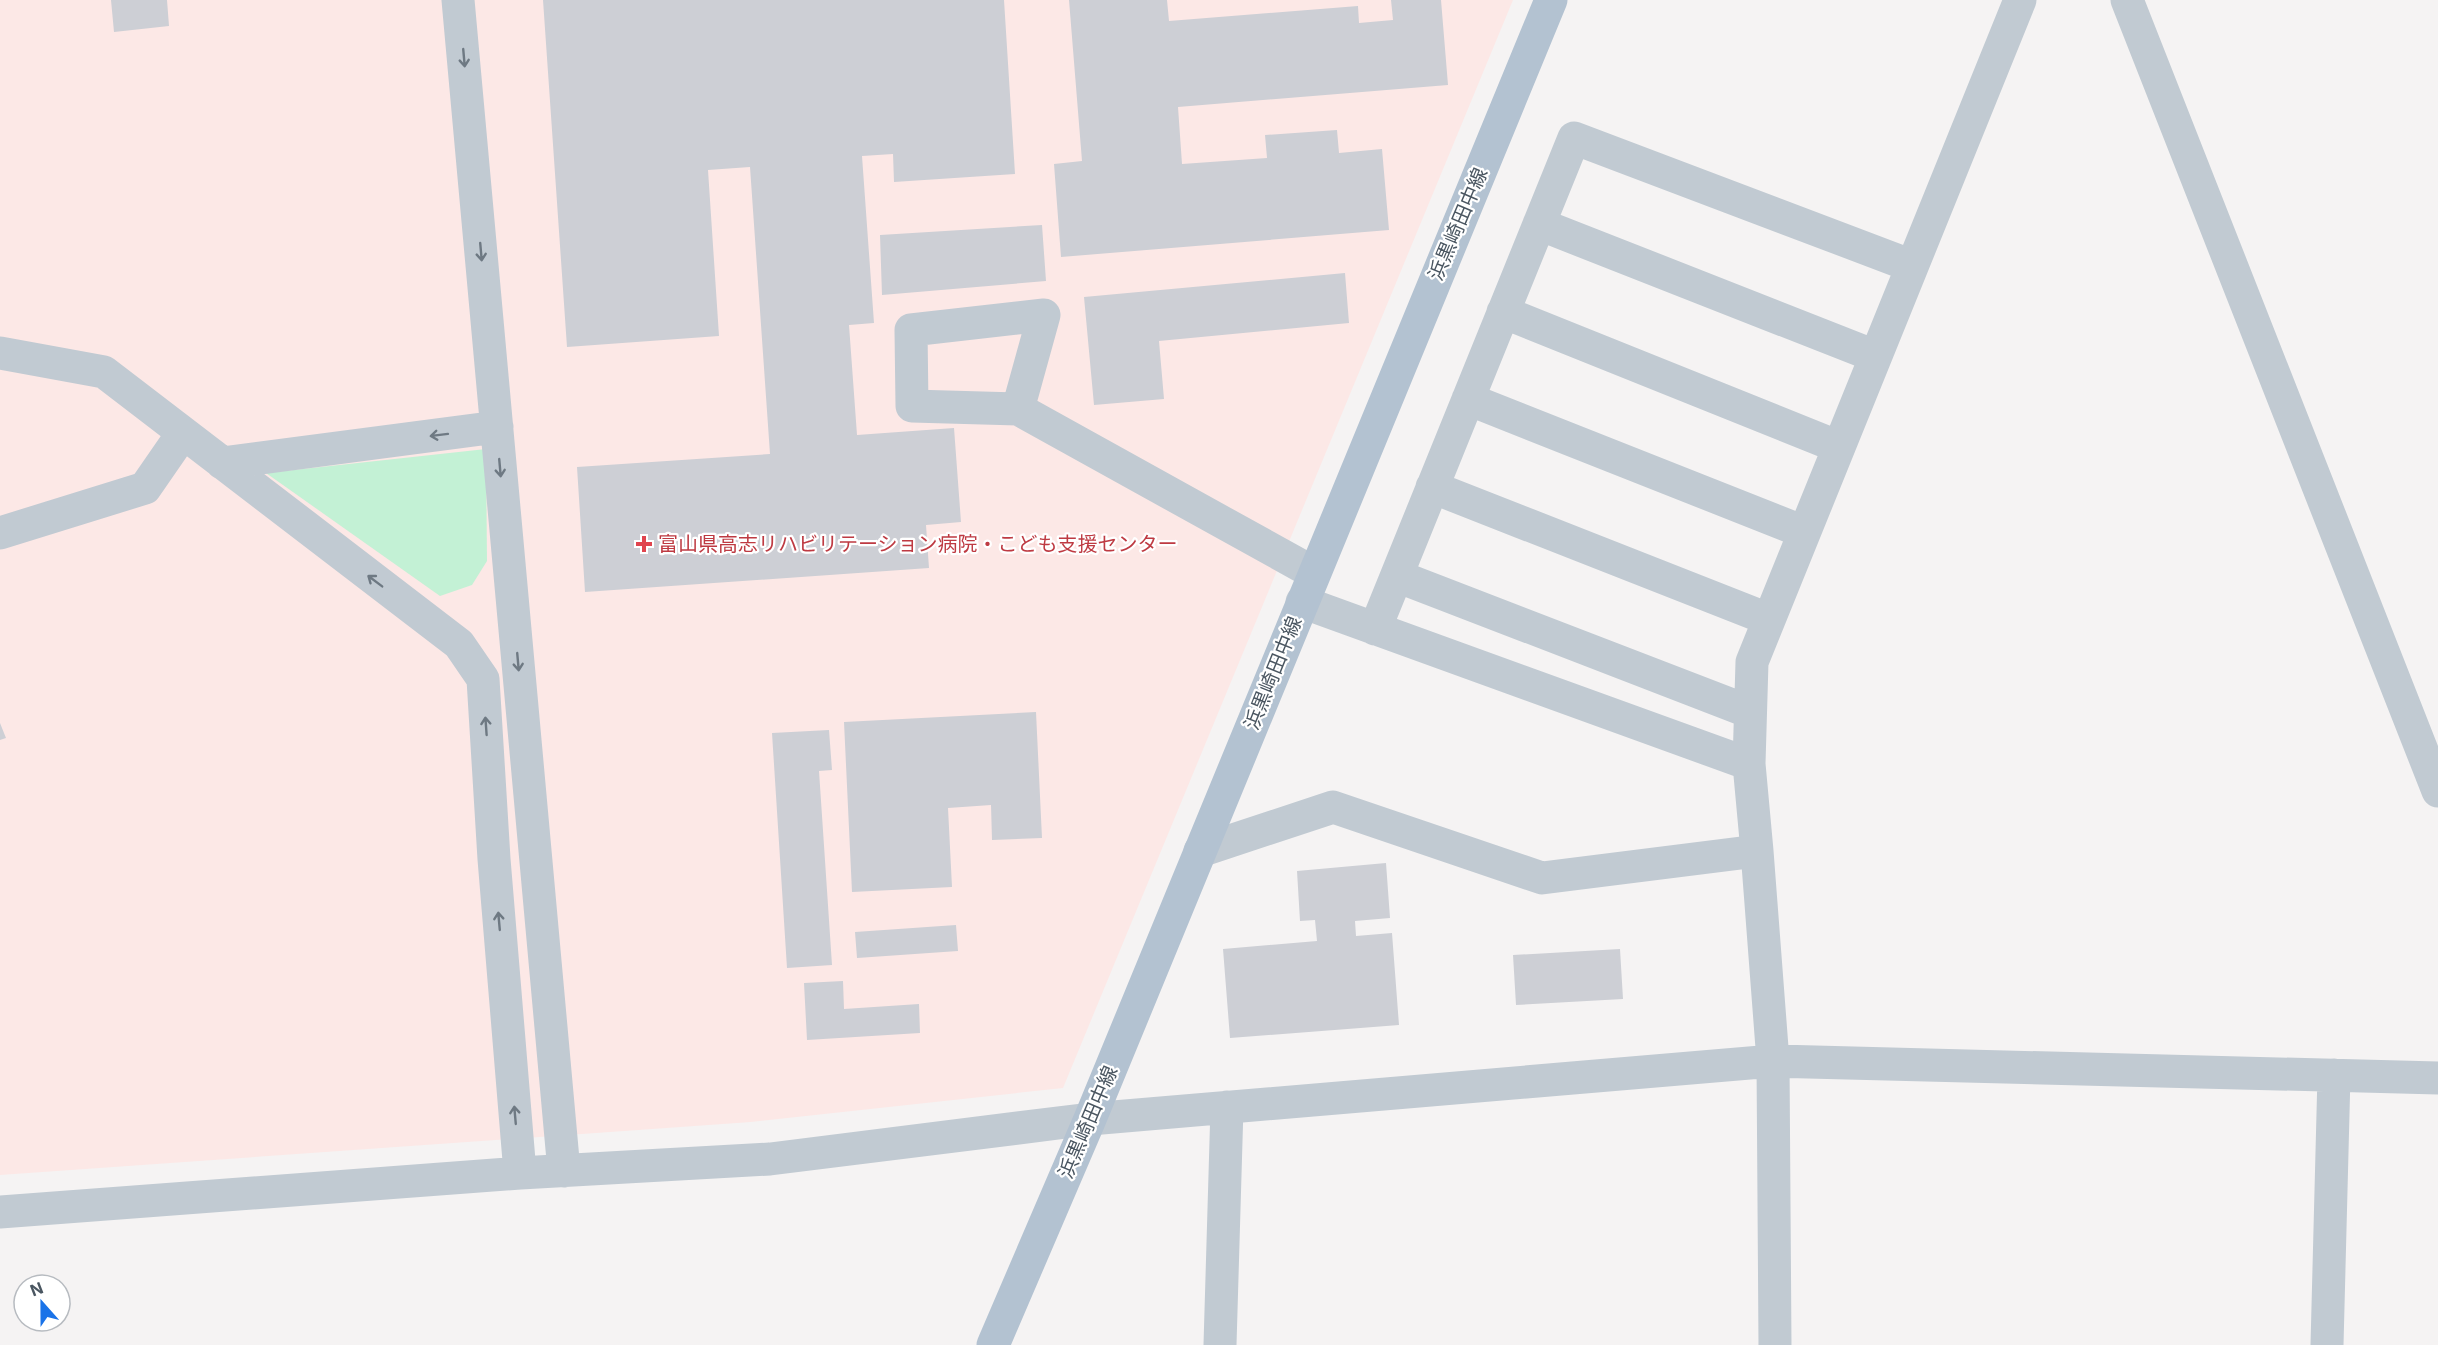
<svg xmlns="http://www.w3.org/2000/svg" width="2438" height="1345" font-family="Inter,'Noto Sans JP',sans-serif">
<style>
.medical{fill:#fce8e6}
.green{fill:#c3f1d5}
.building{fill:#cdcfd5}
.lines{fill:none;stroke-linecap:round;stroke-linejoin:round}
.minor{stroke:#c1cad2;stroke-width:33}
.major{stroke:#b3c2d1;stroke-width:33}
.oneway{stroke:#6e7983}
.health-dot{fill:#e0444e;stroke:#fff;stroke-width:2}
.labels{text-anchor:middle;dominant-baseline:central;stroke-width:4.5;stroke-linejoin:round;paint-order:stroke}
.street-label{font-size:20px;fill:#4a5661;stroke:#fff}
.health-label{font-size:20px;fill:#be3a42;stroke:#fff;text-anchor:start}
</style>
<rect width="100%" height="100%" fill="#f5f3f3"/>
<path class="medical" d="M0,0H1513L1063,1088L751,1122L0,1175Z"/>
<path class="green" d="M486,449L487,561L472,585L440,596L266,473Z"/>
<path class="building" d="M111,0H167L169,26L114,32Z
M543,0H1004L1015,174L894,182L893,154L862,156L874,323L849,325L857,435L954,428L961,522L926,525L929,568L585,592L577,467L770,454L750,167L708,170L719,336L567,347Z
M1069,0H1167L1169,21L1358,6L1359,23L1393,20L1391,0H1441L1448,85L1178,107L1182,164L1267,158L1265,135L1337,130L1339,153L1382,149L1389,230L1061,257L1054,164L1082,161Z
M1042,225L1046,281L882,295L880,235Z
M1345,273L1349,323L1159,341L1164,399L1094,405L1084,297Z
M1036,712L1042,838L992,840L991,805L948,808L952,887L852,892L844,722Z
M0,723L6,738L0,740Z
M829,730L832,770L819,771L832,965L787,968L772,733Z
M1386,863L1390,918L1355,921L1356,936L1392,933L1399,1025L1230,1038L1223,949L1317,941L1315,920L1300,921L1297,871Z
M956,925L958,951L857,958L855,932Z
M1620,949L1623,999L1516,1005L1513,955Z
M843,981L844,1009L919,1004L920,1033L807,1040L804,983Z"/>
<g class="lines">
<path class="minor" d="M458,0L564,1171
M2127,0L2438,791
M1539,224L1875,356
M1503,312L1839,447
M0,353L104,372L459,644L483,679L494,859L520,1173
M1468,399L1804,532
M1018,409L1044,315L911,330L912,406L1018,409L1314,573
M222,463L497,427
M1432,487L1768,619
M0,533L145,488L183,433
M1397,576L1750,712
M1302,602L1749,764L1757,851
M1375,629L1574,138L1912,266
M1749,764L1752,662L2020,0
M1200,851L1333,807L1542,878L1757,851L1773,1061L1775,1345
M0,1212L520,1173L770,1159L1090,1119L1773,1061L2438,1078
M1220,1345L1227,1107
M2327,1345L2334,1075"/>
<path class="major" d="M993,1345L1090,1119L1551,0"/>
</g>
<defs><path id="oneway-shaft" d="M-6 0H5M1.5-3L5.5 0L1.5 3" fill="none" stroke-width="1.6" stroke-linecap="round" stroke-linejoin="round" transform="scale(1.5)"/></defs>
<g class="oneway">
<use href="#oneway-shaft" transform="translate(464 58) rotate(85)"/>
<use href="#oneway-shaft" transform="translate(481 252) rotate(85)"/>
<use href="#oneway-shaft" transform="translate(439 435) rotate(173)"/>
<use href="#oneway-shaft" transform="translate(500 468) rotate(85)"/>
<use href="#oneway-shaft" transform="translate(375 581) rotate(-143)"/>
<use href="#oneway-shaft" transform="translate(518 662) rotate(85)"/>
<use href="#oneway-shaft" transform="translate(486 726) rotate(-94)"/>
<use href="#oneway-shaft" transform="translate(499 921) rotate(-95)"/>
<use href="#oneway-shaft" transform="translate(515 1115) rotate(-95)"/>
</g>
<path class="health-dot" d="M641 535h6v6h6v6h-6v6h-6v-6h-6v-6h6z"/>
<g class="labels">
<g class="street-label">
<text transform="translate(1458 224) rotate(-67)">浜黒崎田中線</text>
<text transform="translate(1273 673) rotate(-68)">浜黒崎田中線</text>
<text transform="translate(1088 1122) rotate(-67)">浜黒崎田中線</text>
</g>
<g class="health-label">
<text x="658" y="544">富山県高志リハビリテーション病院・こども支援センター</text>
</g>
</g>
<g transform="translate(42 1303) rotate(339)"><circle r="28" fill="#ffffff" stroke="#b7bbc0" stroke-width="1.5"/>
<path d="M0-4.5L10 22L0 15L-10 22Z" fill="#1a73e8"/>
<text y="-9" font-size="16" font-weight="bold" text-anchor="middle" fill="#4a5661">N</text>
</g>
</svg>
